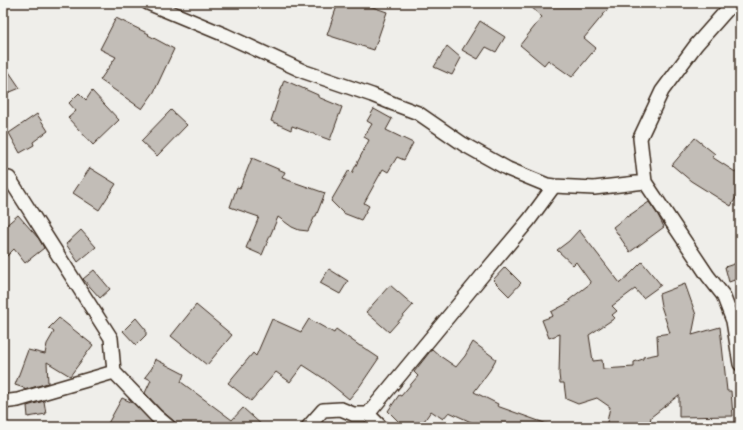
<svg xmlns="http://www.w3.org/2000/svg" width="743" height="430" font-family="'Playpen Sans',sans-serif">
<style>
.building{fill:#c2bdb7;stroke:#3b2a1e}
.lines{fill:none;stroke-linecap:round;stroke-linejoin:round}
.street-casing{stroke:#3b2a1e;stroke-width:16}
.street{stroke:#f6f6f2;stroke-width:13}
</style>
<rect width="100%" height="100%" fill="#efeeea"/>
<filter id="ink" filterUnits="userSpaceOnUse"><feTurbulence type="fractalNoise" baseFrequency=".025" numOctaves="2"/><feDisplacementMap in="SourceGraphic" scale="8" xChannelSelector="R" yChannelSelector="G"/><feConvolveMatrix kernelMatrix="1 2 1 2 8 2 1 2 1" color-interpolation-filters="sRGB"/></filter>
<g filter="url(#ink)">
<path class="building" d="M338,3H361L387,12L374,50L327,35Z
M527,3H613L584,38L596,48L572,77L548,60L544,65L520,45L542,17Z
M116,18L149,34L148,35L174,49L154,92L142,109L100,80L116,57L100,49Z
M480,21L505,37L496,52L486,47L478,59L462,50Z
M447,46L461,58L452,75L434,67Z
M3,63L20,88L3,95Z
M284,80L318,95V97L342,107L330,140L292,126L291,130L271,121Z
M92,91L119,120L93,145L68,118L76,111L69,103L79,93L86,100Z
M374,109L392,119L386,130L413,143L404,160L397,157L388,172L383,169L364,203L369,206L361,220L343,213L331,201L349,170L352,173L369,140L364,137L372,124L367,121Z
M171,110L187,125L157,156L141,141Z
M37,114L48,131L33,142L34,145L20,153L9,133Z
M695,138L715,154L712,157L740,175V191L731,206L691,181L672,165Z
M252,158L285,172L282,178L325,193L316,216H315L308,231L299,230L292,227L278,217L262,255L246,248L259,217L230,207L237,187L240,188Z
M90,168L116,184L99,210L73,193Z
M649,202L658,215L664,227L630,252L613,227L627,216V217Z
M18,215L39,239L44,248L25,263L14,249L3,260V228Z
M81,230L96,247L78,262L66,244Z
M579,230L620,283L631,273L642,262L661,285L643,298L635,289L612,306L617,311L612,315L615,318L589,335L593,361L602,360L603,369L634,367V362L643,359V357L658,354L657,335L670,333L661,306L659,294L685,284L696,315L692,335L720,327L727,391H731L733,416L679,417V395L651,417L649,427H606L610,407L597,398L578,404L566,399L564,383H560L559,374L560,334L549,338L542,320L553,316L551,312L570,302L569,300L591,283L576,262L573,265L557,250L569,241Z
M737,263L740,271V278L729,282L725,267Z
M505,267L521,283L509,296L493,280Z
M329,269L348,281L340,294L320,283Z
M94,270L110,289L100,298L83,279Z
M390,285L413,305L389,332L366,312Z
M196,305L232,335L207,365L171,336Z
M59,318L93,345L70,376L47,362L48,383L24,390V388L15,385L28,350L45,354L47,344L54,332L49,328Z
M136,318L146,330V335L136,345L123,331Z
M272,319L301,332L309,319L334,333L336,329L360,346H361L379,358L360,386L349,399L323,378L303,365L290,382L276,372L251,401L228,383L253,353L256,356Z
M473,342L496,359L490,370L474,392L498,404L497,406L550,425V427H482L449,412L443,419L431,411L420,427H404L388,411L399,395L401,396L418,376L414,372L432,349L440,356L456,367L465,356Z
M155,359L184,374L181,382L232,420L243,408L264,427H177L176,424L174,421L161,410L145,393L151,380L145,377L152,368Z
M122,398L133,403L157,427H106Z
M44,401L46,414L28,417L27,406Z"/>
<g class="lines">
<defs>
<path id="street" d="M148,3L225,35L305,72L372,95L394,104L418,113L463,144L508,169L547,185L554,186L594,188L645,182L708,276L723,295L733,321L740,364
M9,178L111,338L114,372L156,416L169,427
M645,182L640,138L662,91L696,45L733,3
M3,402L18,400L114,372
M368,414L486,271L529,220L554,186
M308,427L323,410L341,409L353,414H368L381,427"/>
</defs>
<use href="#street" class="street-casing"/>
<use href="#street" class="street"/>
</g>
</g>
<rect width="743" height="430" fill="none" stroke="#f6f6f2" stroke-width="16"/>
<rect x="8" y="8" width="727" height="414" fill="none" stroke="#3b2a1e" stroke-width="1.5" filter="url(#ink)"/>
</svg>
